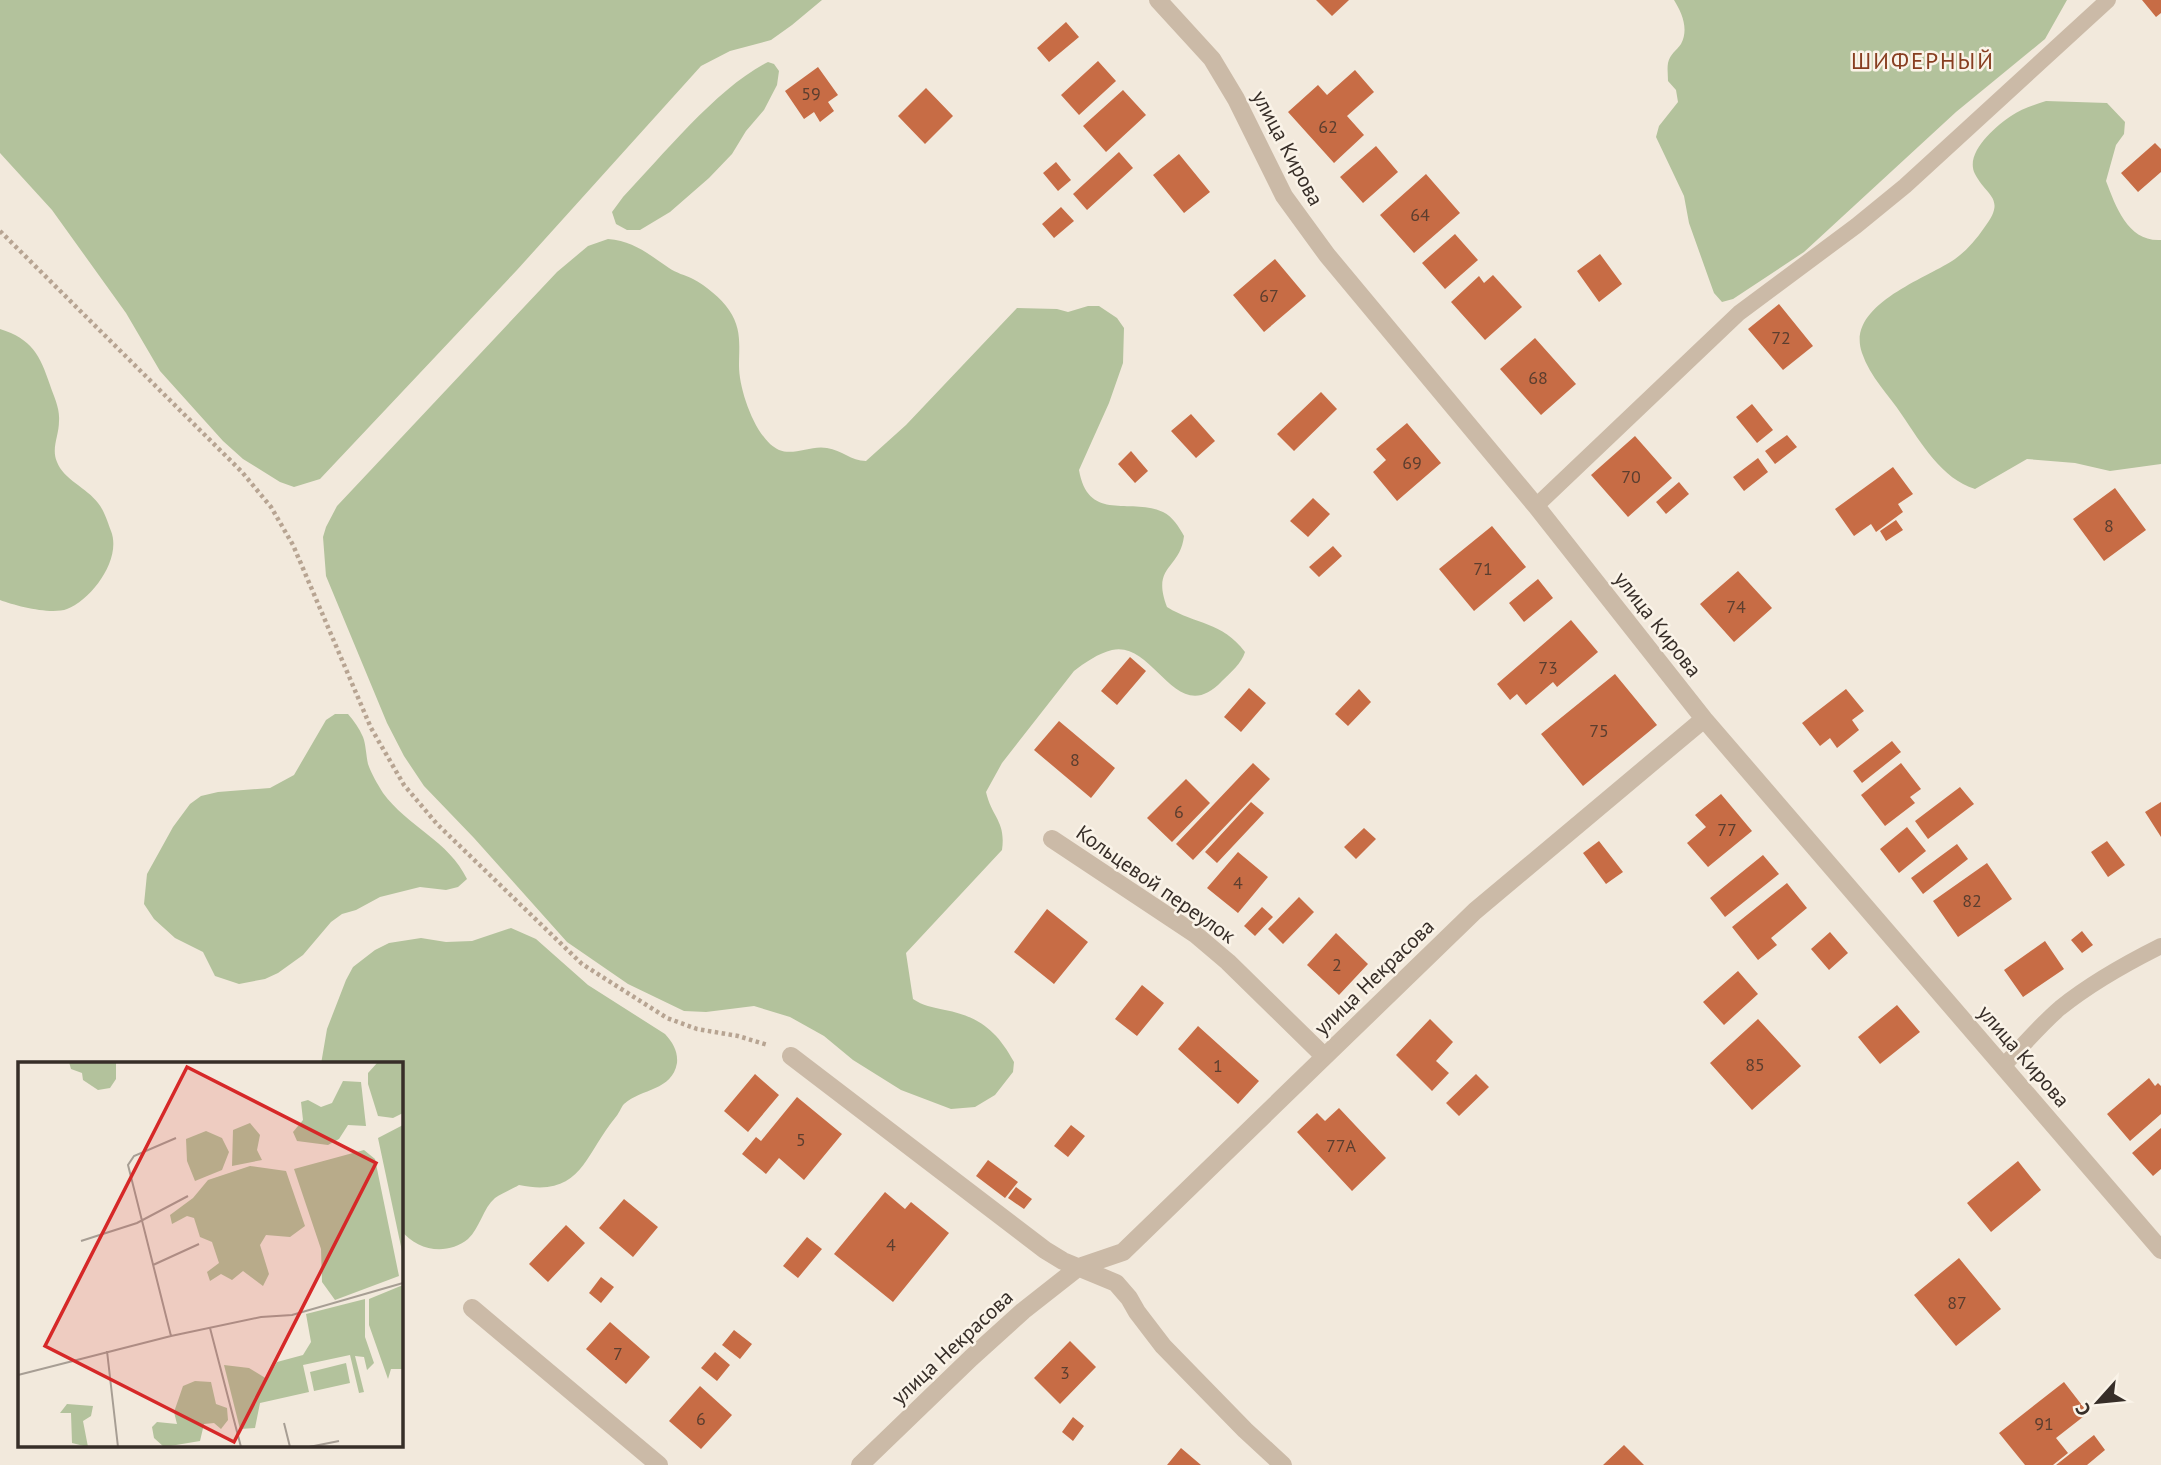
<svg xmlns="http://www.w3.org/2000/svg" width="2161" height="1465" font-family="'PT Sans',sans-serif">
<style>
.green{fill:#b3c29c}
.building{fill:#c76c45}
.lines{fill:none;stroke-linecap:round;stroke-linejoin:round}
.path{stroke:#b7a492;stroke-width:4.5;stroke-dasharray:3.5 3.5;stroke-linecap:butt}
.service{stroke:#cbbaa7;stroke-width:16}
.minor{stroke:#cbbaa7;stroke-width:18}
.labels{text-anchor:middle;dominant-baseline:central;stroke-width:5;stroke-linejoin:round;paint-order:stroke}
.number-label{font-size:18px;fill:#5b3e2f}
.street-label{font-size:21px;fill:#372e28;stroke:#faf3e8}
.neighbourhood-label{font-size:23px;letter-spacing:2px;fill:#873e20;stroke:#faf3e8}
.inset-road{fill:none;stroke:#a79e94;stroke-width:2}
.view{fill:#d62828;fill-opacity:0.15;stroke:#d62828;stroke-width:3.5}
.inset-edge{fill:none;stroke:#372e28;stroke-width:3.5}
</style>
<rect width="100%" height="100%" fill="#f2e9dc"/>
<path class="green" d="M0,0H822L792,25L771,40L730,51L701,66L517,270L320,479L294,487L280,482L243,459L223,441L160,371L126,313L52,210L0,153Z
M1674,0H2067L2045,39L1956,112L1804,252L1733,299L1722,302L1714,293L1710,282L1689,223L1684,196L1656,137L1659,126L1678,102L1676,90L1668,81C1668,75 1667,69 1668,63C1670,54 1676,51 1681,44C1689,29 1682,13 1674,0Z
M768,62L774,64L779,71L777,85L764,110L746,131L732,154L709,178L670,212L640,230H627L616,224L612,212L623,197C663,155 718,87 768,62Z
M2046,101L2107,103L2125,122L2124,134L2116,145L2106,181C2116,207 2128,242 2161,240V464L2110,471L2075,463L2027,459L1975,489C1942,479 1921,443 1902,415C1889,395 1870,377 1862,353C1845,305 1926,279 1955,259C1966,251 1976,240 1984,228C2007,198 1987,197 1975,174C1964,153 1996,126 2011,116C2021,109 2034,105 2046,101Z
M608,239C634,241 648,254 669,268C676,273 685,275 693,279C706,286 721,298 729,310C742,329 739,345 739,366C739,390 756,440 779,450C794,456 811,445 827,448C842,450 851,461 866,461L906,425L1017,308L1057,309L1068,312L1088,306H1099L1117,318L1124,328L1123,363L1109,403L1079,470C1088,523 1130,497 1163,512C1173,517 1179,527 1184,536C1180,570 1151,565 1167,607C1196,625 1222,621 1245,652C1242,663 1230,673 1222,681C1176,730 1155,640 1112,650C1099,653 1084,663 1074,671L1002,763L986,792C992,818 1006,821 1002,850L906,953L913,999C923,1006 932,1007 945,1010C980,1017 997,1031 1014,1062L1013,1072L995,1095L975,1107L951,1109L901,1090L853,1060L824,1036L790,1017L754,1006L706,1012L684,1011L628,984L567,942L474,838L424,786L404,756L387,723L326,576L323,537L326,527L337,506L557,272L588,246Z
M0,329C32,339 40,355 50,385C54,397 60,408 59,421C59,436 51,448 57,462C63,479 87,488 98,503C104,510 108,523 111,531C122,559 92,599 67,609C51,615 16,606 0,600Z
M335,714H348C354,721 359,728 363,737C366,745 366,755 368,764C371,773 378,785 383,793C407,826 449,841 467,879L458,887L446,890L420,887L380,897L356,910L342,914L331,922L303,955L278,973L265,979L239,984L215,976L203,952L175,938L154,919L144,904L147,874L173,827L190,804L201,796L218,792L270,788L294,775L326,720Z
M511,928L536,939L588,985L665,1034C673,1043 678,1051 677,1063C672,1091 642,1088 624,1104C621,1107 619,1114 615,1118C584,1156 581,1198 519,1185C512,1189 502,1193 495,1198C483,1208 480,1228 468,1239C447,1256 417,1251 401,1230V1064H321L327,1029L346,980L353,967L375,950L389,943L421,938L446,942L472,941Z"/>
<path class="building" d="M1316,0H1349L1332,16Z
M2142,0H2161V13L2156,17Z
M1066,22L1079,37L1049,62L1037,48Z
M1098,61L1116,81L1079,115L1061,95Z
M818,67L838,95L828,102L834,111L820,122L814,112L804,119L785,91Z
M1355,70L1374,92L1347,116L1364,135L1334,163L1288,112L1318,85L1327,95Z
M926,88L953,116L925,144L898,116Z
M1123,90L1146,115L1106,152L1083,126Z
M2155,143L2161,149V172L2138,192L2121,173Z
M1376,146L1398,172L1363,203L1340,177Z
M1119,152L1133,168L1087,210L1073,194Z
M1179,154L1210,192L1184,213L1153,175Z
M1056,162L1071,180L1058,191L1043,173Z
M1426,174L1460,213L1414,253L1380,215Z
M1061,207L1074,221L1054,238L1042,224Z
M1455,234L1478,260L1445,289L1422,263Z
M1600,254L1622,284L1599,302L1577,271Z
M1275,259L1306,296L1264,332L1233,295Z
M1493,275L1522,307L1485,340L1451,302L1479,276L1484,283Z
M1779,304L1813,346L1783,370L1748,329Z
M1535,338L1576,384L1541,415L1500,369Z
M1321,392L1337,409L1294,451L1277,434Z
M1752,404L1773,430L1757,443L1736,417Z
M1191,414L1215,441L1196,458L1171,431Z
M1407,423L1441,463L1397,501L1373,472L1386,460L1376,449Z
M1787,435L1797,447L1775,464L1765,451Z
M1635,436L1672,478L1628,517L1591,475Z
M1131,451L1148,471L1135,483L1118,464Z
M1758,458L1768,472L1744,491L1733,477Z
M1893,467L1913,494L1898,504L1903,512L1876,532L1871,524L1854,536L1835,509Z
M1679,482L1689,494L1666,514L1656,502Z
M2115,488L2146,530L2104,561L2073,519Z
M1313,498L1330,514L1308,537L1290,521Z
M1896,520L1903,530L1886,541L1880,531Z
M1492,526L1526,567L1474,611L1439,569Z
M1333,546L1342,556L1319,577L1309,567Z
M1738,571L1772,608L1734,642L1700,604Z
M1538,579L1553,598L1524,622L1509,603Z
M1571,620L1598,652L1557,687L1553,682L1526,705L1517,694L1510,700L1497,684Z
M1130,657L1146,671L1117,705L1101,691Z
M1615,674L1657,725L1583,786L1541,734Z
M1249,688L1266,703L1241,732L1224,717Z
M1359,689L1371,702L1348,726L1335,714Z
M1846,689L1864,711L1852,720L1859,730L1837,748L1830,738L1820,746L1802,723Z
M1059,721L1115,768L1091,798L1034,750Z
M1892,741L1901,752L1862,783L1853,771Z
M1253,763L1270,779L1193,860L1176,844Z
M1901,763L1921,789L1910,797L1915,803L1885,826L1861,795Z
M1186,779L1210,803L1172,842L1147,818Z
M1960,787L1974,804L1928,839L1915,821Z
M1721,794L1752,831L1708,867L1687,843L1706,827L1695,815Z
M1251,802L1264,813L1217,863L1205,852Z
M2161,802V837L2145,812Z
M1907,827L1926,851L1899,873L1880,849Z
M1364,828L1376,839L1356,859L1344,847Z
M1599,841L1623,872L1606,884L1583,853Z
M2107,841L2125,865L2108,877L2091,852Z
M1957,844L1968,859L1923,894L1911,878Z
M1238,852L1268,877L1238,913L1207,888Z
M1763,855L1779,874L1725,917L1710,898Z
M1987,863L2012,899L1958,937L1933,901Z
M1787,883L1807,908L1771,938L1777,945L1758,960L1732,927Z
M1299,897L1314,912L1283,944L1268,929Z
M1262,907L1273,917L1255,936L1244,926Z
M1047,909L1088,942L1054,984L1014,952Z
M2082,931L2093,945L2082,953L2071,940Z
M1830,932L1848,953L1829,970L1811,949Z
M1336,933L1368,964L1339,995L1307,965Z
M2045,941L2064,969L2023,997L2004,970Z
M1738,971L1758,994L1724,1025L1703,1002Z
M1142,985L1164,1003L1137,1036L1115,1019Z
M1897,1005L1920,1032L1880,1064L1858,1037Z
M1430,1019L1453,1042L1436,1061L1449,1073L1432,1091L1396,1055Z
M1758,1019L1801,1066L1752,1110L1710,1063Z
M1198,1026L1259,1081L1238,1104L1178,1049Z
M755,1074L779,1095L748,1132L724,1111Z
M1476,1074L1489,1087L1459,1116L1446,1103Z
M2149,1078L2155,1086L2158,1083L2161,1086V1114L2130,1141L2107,1114Z
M797,1097L842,1134L804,1180L779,1158L766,1174L742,1154L756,1137L761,1141Z
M1339,1108L1386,1158L1352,1191L1297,1132L1317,1113L1325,1121Z
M1071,1125L1085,1136L1068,1157L1054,1146Z
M2161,1128V1169L2153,1176L2132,1153Z
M988,1160L1018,1182L1005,1198L976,1176Z
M2018,1161L2041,1190L1991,1232L1967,1203Z
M1016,1187L1032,1199L1024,1209L1008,1198Z
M885,1192L905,1209L911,1202L949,1233L893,1302L834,1254Z
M624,1199L658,1227L633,1257L599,1228Z
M566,1225L585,1243L548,1282L529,1264Z
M807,1237L822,1249L798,1278L783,1266Z
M1959,1258L2001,1309L1956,1346L1914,1295Z
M601,1277L614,1287L601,1303L589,1293Z
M610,1322L650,1357L626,1384L586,1349Z
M734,1330L752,1344L740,1359L722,1345Z
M1070,1341L1096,1367L1060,1404L1034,1378Z
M715,1352L730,1365L717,1381L701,1368Z
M2064,1382L2088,1413L2056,1438L2068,1453L2053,1465H2025L1999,1433Z
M700,1386L732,1415L701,1449L669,1421Z
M1073,1417L1084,1426L1073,1441L1062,1432Z
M2094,1435L2105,1450L2087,1465H2056Z
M1624,1445L1644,1465H1603Z
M1181,1448L1201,1465H1167Z"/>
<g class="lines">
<path class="path" d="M0,231L242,472L271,507L293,545L371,728L404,785L437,824L582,964L667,1018L697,1029L738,1036L768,1045"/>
<path class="service" d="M1536,506L1739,313L1856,226L1905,186L2108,0
M2003,1066C2022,1047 2040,1025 2060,1008C2091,983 2125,964 2161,946"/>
<path class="minor" d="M1158,0L1212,59L1236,99L1284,196L1327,255L1536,506L1704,719L2161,1250
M1052,839L1195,934L1228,962L1324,1056
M791,1056L1045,1250L1063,1261L1116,1283L1129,1298L1137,1312L1163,1346L1245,1430L1283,1465
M472,1308L659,1465
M860,1465L971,1358L1023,1311L1079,1267L1123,1252L1475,911L1704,719"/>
</g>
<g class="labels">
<g class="number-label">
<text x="811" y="93">59</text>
<text x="1328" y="126">62</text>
<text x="1420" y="214">64</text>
<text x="1269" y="295">67</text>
<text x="1781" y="337">72</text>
<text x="1538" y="377">68</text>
<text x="1412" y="462">69</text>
<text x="1631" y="476">70</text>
<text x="2109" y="525">8</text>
<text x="1483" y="568">71</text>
<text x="1736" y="606">74</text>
<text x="1548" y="667">73</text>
<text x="1599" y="730">75</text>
<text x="1075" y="759">8</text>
<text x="1179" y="811">6</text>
<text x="1727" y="829">77</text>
<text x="1238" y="882">4</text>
<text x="1972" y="900">82</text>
<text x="1337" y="964">2</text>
<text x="1755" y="1064">85</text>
<text x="1218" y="1065">1</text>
<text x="801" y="1139">5</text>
<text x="1341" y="1145">77А</text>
<text x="891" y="1244">4</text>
<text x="1957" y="1302">87</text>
<text x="618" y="1353">7</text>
<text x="1065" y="1372">3</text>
<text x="701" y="1418">6</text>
<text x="2044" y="1423">91</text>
</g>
<g class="street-label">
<text transform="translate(1288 148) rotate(62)">улица Кирова</text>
<text transform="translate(1658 624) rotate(52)">улица Кирова</text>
<text transform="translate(1156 884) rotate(35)">Кольцевой переулок</text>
<text transform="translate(1374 977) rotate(-44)">улица Некрасова</text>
<text transform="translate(2024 1056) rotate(49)">улица Кирова</text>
<text transform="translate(952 1347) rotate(-43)">улица Некрасова</text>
</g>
<g class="neighbourhood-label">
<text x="1923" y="60">ШИФЕРНЫЙ</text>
</g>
</g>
<g transform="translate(18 1062)">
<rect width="385" height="385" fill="#f2e9dc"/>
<path d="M51,0H98V17L92,26L80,28L65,18L64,11L53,7ZM360,0H385V51L375,56L360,54L350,22V11ZM325,19L343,20L348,64L330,63L321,77L310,83L279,79L275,70L285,58L283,40L290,38L303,45L314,41ZM232,61L242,73L239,88L244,98L214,104L215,68ZM385,63V194L360,76ZM188,69L204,76L211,90L204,108L177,119L169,99L168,77ZM346,88L357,97L381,214L317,238L304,220L303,187L276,107ZM232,104L268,109L287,164L272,175L248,173L242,183L251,212L245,224L225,209L214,218L203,212L192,219L189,210L201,201L194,180L182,175L176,156L169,154L154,162L152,153L175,136L190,118ZM385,223V307H373L370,317L351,263V237ZM347,237V275L356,301L349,308L346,295L337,294L346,330L341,331L332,293L285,303L291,330L242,341L237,366L222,367L206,303L231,306L249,317L259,300L285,293L293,280L288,252ZM328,301L332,321L296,329L292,310ZM177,319L193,320L198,342L209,346L210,358L203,367L196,361L186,362L182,379L146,385L136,376L134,365L139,360L159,362L156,350L165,324ZM49,342L75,344L73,354L65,359L70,385L54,381L53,351H42Z" fill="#b3c29c"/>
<path class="inset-road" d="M63,179L119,161L170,134M135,203L181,182M192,266L223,385M153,274L110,103L116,94L158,76M89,289L100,385M0,313L153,274L243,255L274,253L385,221M266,361L272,385M291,385L321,379"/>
<path class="view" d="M169,5L358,101L216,380L27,284Z"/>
<rect width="385" height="385" class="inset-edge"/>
</g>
<g transform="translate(2098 1402) rotate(243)" stroke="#faf3e8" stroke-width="5" paint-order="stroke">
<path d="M0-5L12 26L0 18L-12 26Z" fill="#372e28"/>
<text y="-10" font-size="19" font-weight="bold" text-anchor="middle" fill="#372e28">С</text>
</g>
</svg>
